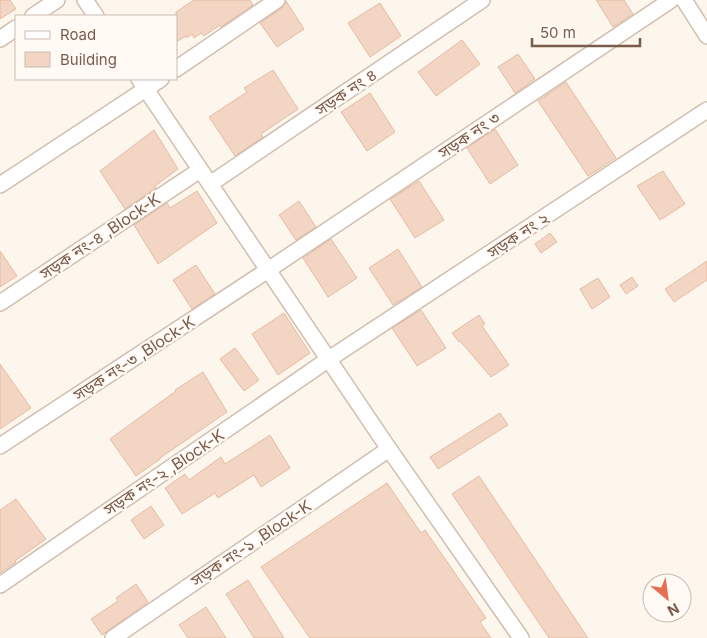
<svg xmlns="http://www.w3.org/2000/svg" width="707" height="638" font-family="Inter,'Noto Sans Bengali',sans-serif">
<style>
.building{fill:#f3d5c3;stroke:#e6bba3}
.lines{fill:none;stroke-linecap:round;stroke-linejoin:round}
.minor-casing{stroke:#d1beb0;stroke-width:18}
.minor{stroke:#fff;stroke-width:15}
.labels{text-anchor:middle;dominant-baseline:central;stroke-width:4.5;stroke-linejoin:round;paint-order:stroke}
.street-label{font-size:16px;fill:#7a5c4d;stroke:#fffaf3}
</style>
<rect width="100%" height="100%" fill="#fdf6ec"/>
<path class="building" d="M0,0H10L16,9L0,19Z
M194,0H250L253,5L221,27L220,25L204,36L201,33L194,38L192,34L187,38L186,36L176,42V12Z
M596,0H624L633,14L613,27Z
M286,1L304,29L277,47L260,23L282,8Z
M380,3L401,36L370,57L348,23Z
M462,40L480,64L436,96L418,72Z
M518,54L535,79L515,93L498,67Z
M273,70L298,109L261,134L263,137L235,156L209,117L247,92L244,88Z
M566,82L616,158L588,176L538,101Z
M370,93L395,132L367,151L341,112Z
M495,129L518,165L490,184L467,148Z
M154,130L178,169L155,186L156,188L125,209L100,171Z
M663,171L685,204L660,220L637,186Z
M419,181L444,220L415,238L390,199Z
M197,191L217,223L158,264L134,225L167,203L170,208Z
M299,201L316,227L296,240L279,215Z
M550,233L557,242L541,253L535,244Z
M331,239L357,278L328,297L303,258Z
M398,249L422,287L393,305L369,268Z
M0,251L17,276L0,287Z
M707,261V280L674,302L665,289Z
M196,265L215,294L192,309L173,280Z
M632,277L638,286L626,294L620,285Z
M598,278L610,297L592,309L580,289Z
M421,310L446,348L417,366L392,328Z
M284,313L310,353L278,375L252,334Z
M479,315L485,324L482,326L509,365L491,377L460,341L459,342L452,333Z
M235,348L259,380L244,391L220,359Z
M0,364L31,408L0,429Z
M203,372L227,412L160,458V459L136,476L110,439L176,391L175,390Z
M500,413L508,425L438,469L430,457Z
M270,435L290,468L261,487L254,475L218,498L215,493L182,514L165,488L185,474L189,480L221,457L225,464Z
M479,476L588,638H549L452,494Z
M387,483L421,533L425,530L486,618L480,622L491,638H310L261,567Z
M16,499L46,539L15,561L16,562L0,573V510Z
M151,506L164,525L144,539L131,520Z
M248,580L284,638H254L226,594Z
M136,584L148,602L102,635L91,619L118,601L116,598Z
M206,607L226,638H188L179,625Z"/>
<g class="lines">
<defs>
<path id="minor" d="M85,0L96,16
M684,0L707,36
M33,16L57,0
M0,39L16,28
M176,69L277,0
M139,79L389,449L521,638
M210,184L482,0
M0,185L161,79
M0,303L200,170
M0,446L268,270L671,0
M0,585L329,359L707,110
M113,638L389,449"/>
</defs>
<use href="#minor" class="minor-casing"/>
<use href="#minor" class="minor"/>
</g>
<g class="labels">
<g class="street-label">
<text transform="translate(346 92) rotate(-34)">সড়ক নং ৪</text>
<text transform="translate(469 135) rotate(-34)">সড়ক নং ৩</text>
<text transform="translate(518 235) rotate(-33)">সড়ক নং ২</text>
<text transform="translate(100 236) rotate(-34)">সড়ক নং-৪ ,Block-K</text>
<text transform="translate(134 358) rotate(-33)">সড়ক নং-৩ ,Block-K</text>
<text transform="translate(164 472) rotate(-34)">সড়ক নং-২ ,Block-K</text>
<text transform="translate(251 543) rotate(-34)">সড়ক নং-১ ,Block-K</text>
</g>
</g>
<rect x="15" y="15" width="162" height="65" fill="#fffaf3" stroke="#cabbb1"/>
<rect x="25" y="31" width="25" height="8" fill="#ffffff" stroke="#cabbb1"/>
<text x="60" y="40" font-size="15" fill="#7a5c4d">Road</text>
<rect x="25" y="52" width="25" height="15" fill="#f3d5c3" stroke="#cabbb1"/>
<text x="60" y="65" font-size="15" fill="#7a5c4d">Building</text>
<g transform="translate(667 598) rotate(151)"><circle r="24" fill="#fffaf3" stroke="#cabbb1"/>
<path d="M0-4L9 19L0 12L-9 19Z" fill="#e76f51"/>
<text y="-8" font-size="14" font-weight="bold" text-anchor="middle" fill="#7a5c4d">N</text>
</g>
<path d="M532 38v8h108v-8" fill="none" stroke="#7a5c4d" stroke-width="2.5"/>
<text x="540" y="38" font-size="15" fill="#7a5c4d" stroke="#fffaf3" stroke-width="4" paint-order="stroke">50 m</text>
</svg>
